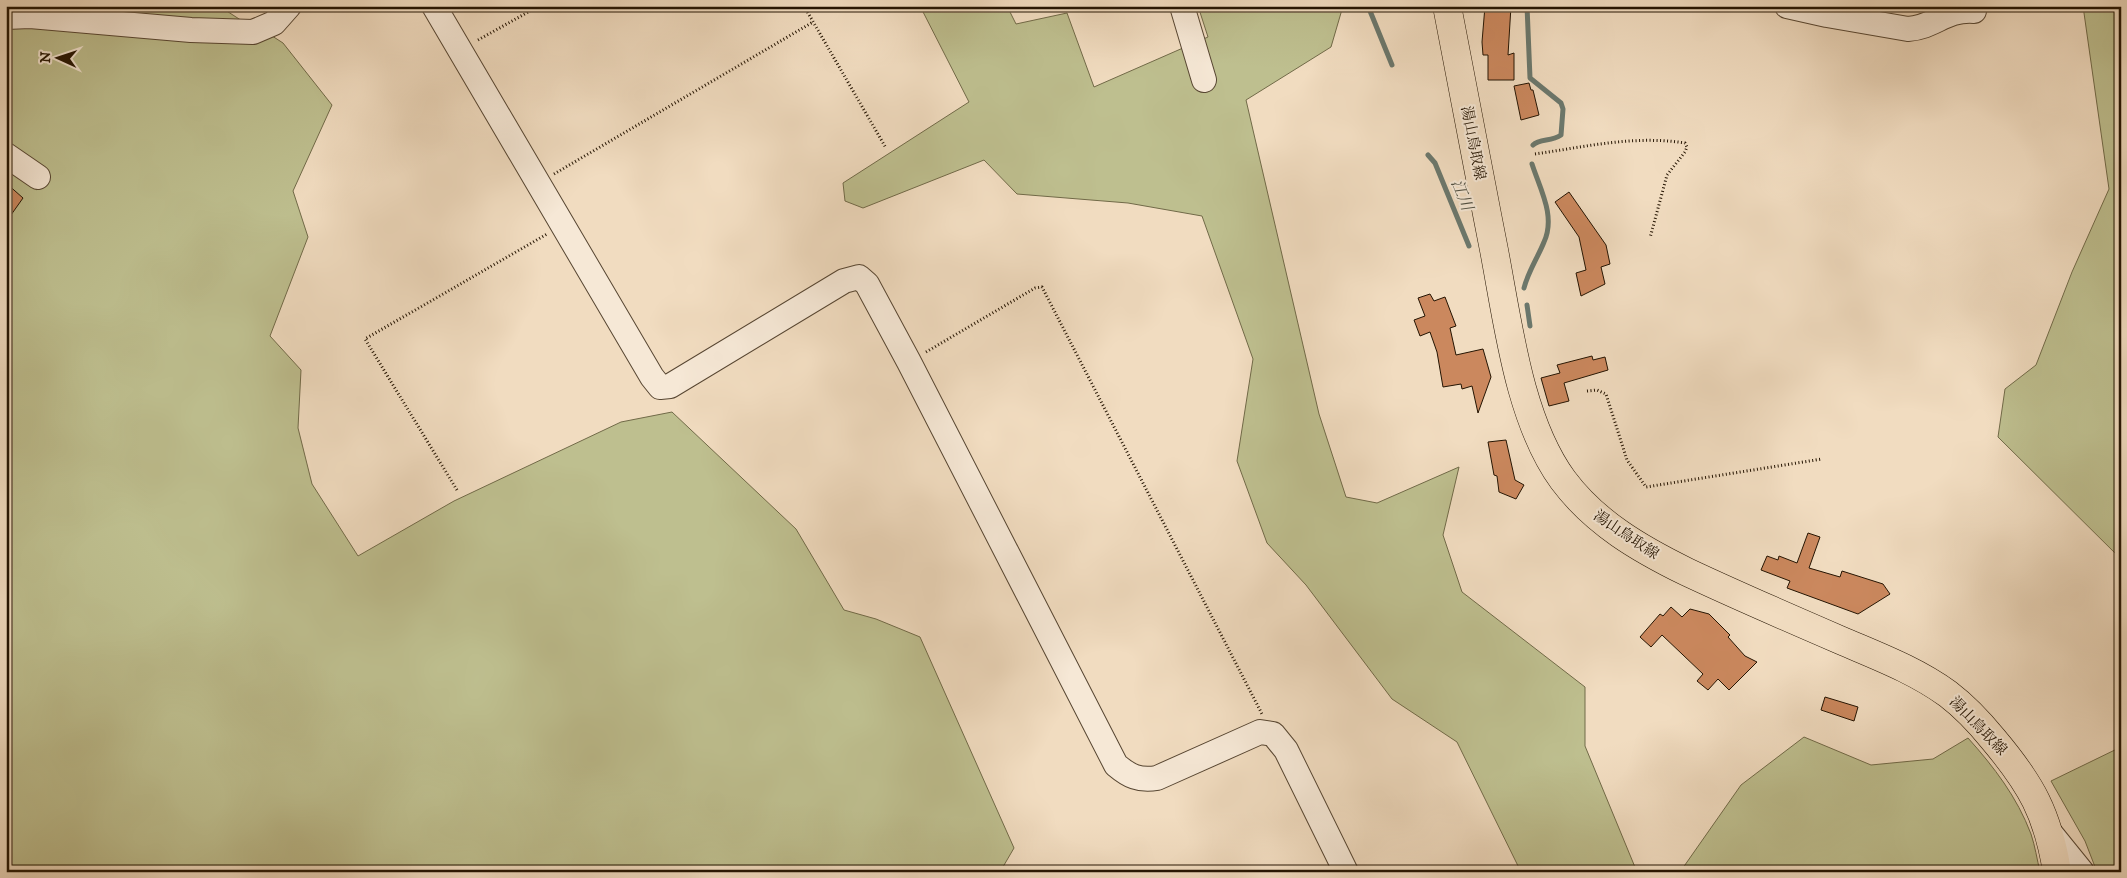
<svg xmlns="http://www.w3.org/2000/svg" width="2127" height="878" font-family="'IM FELL DW Pica','Noto Serif JP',serif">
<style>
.green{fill:#bebf8f;stroke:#716a48}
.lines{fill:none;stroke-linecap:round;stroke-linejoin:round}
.stream{stroke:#6b786d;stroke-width:5}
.building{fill:#cb885e;stroke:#241402}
.minor-casing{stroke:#574632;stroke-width:26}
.major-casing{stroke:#241402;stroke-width:29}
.path{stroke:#241402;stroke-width:3;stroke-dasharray:1 2.5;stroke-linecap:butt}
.minor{stroke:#f6e8d6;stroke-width:24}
.major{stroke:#f1dcc0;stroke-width:28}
.labels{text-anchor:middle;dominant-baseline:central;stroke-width:4;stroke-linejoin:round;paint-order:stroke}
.street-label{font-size:15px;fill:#241402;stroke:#f6e8d6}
.water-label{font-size:16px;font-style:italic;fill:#4e4e41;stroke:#f6e8d6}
</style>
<rect width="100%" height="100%" fill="#f1dcc0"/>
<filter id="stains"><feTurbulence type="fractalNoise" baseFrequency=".004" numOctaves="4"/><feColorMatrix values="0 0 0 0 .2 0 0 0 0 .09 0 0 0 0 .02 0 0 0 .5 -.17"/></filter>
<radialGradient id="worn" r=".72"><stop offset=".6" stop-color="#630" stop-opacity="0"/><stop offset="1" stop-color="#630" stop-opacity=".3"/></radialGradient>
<path class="green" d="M6,6H219L253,28Z
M920,6H1007L1016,24L1067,13L1094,87L1208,37L1198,6H1343L1331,47L1246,100L1319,414L1346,497L1377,503L1459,467L1443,535L1462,592L1585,687V746L1637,872H1521L1457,742L1392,699L1306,585L1267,543L1237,461L1253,359L1202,216L1128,203L1017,194L984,160L863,208L845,201L843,183L969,102Z
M2083,6H2121V559L1998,437L2005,389L2036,365L2072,272L2109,189Z
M6,23L266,32L283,43L332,105L293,191L308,237L270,336L301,370L298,428L312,484L358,556L454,501L621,422L672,412L796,529L844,610L876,619L920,637L1014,848L1000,872H6V158L24,180L37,190L48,177L6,148Z
M1804,737L1871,765L1933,759L1968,738C1994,767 2017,797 2031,834C2035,846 2037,859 2040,872H1680L1741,785Z
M2121,747V872H2097L2085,841L2051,781Z"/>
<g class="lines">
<path class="stream" d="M1368,6L1392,65
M1527,6L1530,78L1561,103L1563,109L1561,135C1551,142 1540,138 1533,145
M1428,155L1435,163L1469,246
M1524,288C1528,272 1538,257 1544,242C1556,216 1540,189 1532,164
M1527,305L1530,326"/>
</g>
<path class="building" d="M1485,6H1511L1508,55L1514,53V80H1488V55H1483L1482,42Z
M1529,83L1531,90H1533L1539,115L1521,120L1514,86Z
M6,183L23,198L6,222Z
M1569,192L1606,245L1610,264L1601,267L1605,284L1581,296L1576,273L1586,270L1579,237L1555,202Z
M1430,294L1434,301L1445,297L1456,326L1450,328L1456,355L1483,349L1491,377L1478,413L1472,386L1462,389L1461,384L1443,387L1437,352L1430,332L1420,336L1414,320L1425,316L1418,298Z
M1592,356L1593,360L1605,357L1608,370L1564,383L1569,401L1549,406L1541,378L1560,373L1557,365Z
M1506,440L1515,480L1524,485L1516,499L1499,492L1497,476L1494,475L1488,442Z
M1808,533L1820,537L1809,568L1840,577L1842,571L1883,584L1890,594L1858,614L1787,588L1790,581L1761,570L1767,556L1778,560L1779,556L1797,563Z
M1671,607L1682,617L1690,609L1709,614L1730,635L1728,637L1745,656L1757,662L1729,690L1718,679L1708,690L1697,681L1703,674L1662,635L1651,647L1640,637L1660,614L1663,616Z
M1825,697L1858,707L1854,721L1821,710Z"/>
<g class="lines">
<defs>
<path id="minor" d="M434,6L652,377L660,387L670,386L844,281L859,277L867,284L909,362L1116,765C1129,776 1139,781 1157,778L1260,732L1273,734L1286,750L1346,872
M1182,6L1204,80
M1787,6L1827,15L1908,29C1936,27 1944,9 1974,11
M6,17L30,16L191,30L253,32L274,23L289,6
M6,155L38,177
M2048,830L2082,872"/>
<path id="major" d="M1447,6C1463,88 1478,169 1494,250C1508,323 1519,420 1563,480C1595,523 1640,549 1687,572C1738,596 1789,618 1840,640C1877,656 1915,670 1948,694C1965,707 1980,723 1993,739C2031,784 2048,814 2057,872"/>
</defs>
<use href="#minor" class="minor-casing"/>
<use href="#major" class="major-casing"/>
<path class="path" d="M804,6L886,148
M478,40L539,6
M1535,154C1584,147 1634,135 1685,143L1687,147L1685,152L1667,175L1650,238
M554,174L813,22
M926,352L1035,288L1042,287L1262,714
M1587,391L1597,390L1606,394L1627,460L1646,487L1822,459
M457,490L365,339L547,234"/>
<use href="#minor" class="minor"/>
<use href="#major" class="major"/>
</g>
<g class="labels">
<g class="street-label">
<text transform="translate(1473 143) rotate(79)">湯山鳥取線</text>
<text transform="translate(1626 535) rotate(34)">湯山鳥取線</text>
<text transform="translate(1978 726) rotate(46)">湯山鳥取線</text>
</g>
<g class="water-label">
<text transform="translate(1462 195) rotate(68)">江川</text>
</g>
</g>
<rect width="2127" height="878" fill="none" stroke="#f1dcc0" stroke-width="25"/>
<rect x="8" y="8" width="2112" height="863" fill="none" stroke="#241402" stroke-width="2.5"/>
<rect x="12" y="12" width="2102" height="853" fill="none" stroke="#241402"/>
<g transform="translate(58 58) rotate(273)" stroke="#f6e8d6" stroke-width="4" paint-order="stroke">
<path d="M0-4L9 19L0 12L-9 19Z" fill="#241402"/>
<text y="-8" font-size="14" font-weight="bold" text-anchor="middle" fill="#241402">N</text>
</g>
<rect width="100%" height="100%" filter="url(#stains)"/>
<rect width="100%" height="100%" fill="url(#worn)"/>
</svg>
